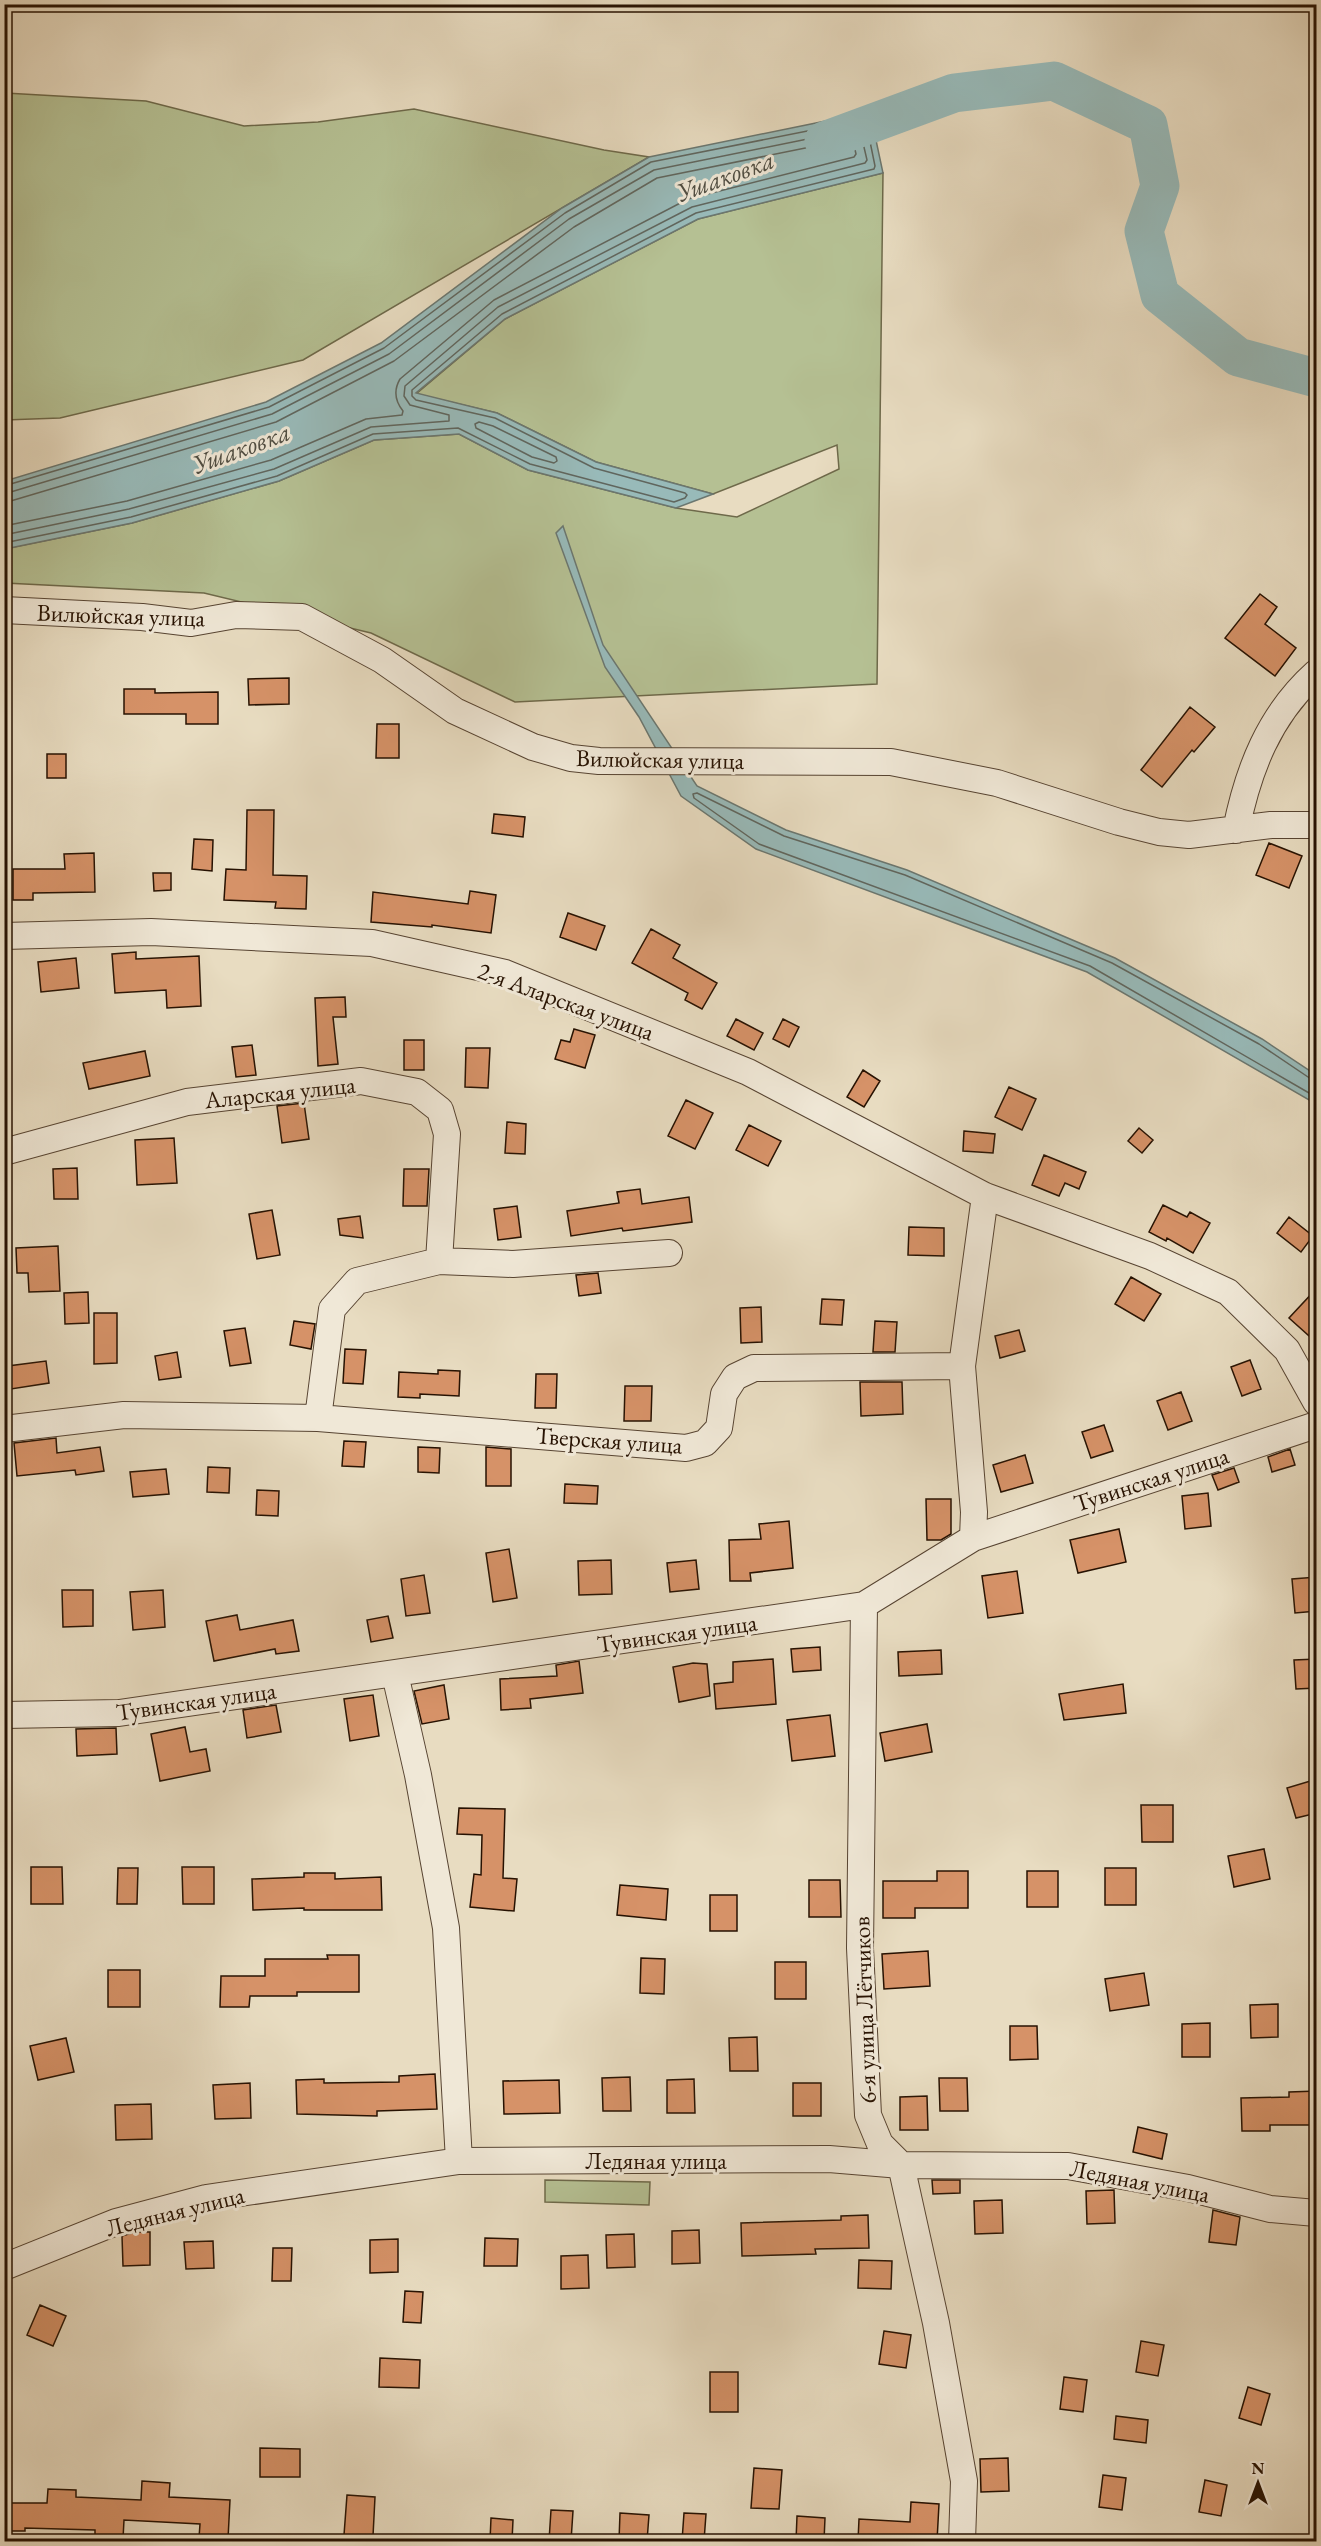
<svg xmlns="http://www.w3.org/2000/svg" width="1321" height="2546" font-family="'EB Garamond',serif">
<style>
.green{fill:#b5c093;stroke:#6e694a;stroke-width:1.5}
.water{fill:#98bab9;stroke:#6b7770;stroke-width:1.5}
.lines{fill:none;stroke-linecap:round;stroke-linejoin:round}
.shore{stroke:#60665e;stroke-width:1.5}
.river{stroke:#98bab9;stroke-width:39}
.building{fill:#d69268;stroke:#271202;stroke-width:1.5}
.minor-casing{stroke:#574432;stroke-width:28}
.minor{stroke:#f0e8d7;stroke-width:26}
.labels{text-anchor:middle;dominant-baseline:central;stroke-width:6;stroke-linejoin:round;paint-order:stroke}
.street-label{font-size:24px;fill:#271202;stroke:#f0e8d7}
.water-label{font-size:26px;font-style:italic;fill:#4f4d42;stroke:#f0e8d7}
</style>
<rect width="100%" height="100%" fill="#e8dcc1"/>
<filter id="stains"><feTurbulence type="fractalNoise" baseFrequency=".00333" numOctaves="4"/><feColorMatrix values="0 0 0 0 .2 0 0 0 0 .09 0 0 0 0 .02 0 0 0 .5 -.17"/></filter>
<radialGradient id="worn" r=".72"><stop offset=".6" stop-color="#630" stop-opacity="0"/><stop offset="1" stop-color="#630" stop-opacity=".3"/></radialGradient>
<path class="green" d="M5,93L146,101L244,126L318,122L414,109L604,150L649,157L303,360L60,418L5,420Z
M883,173L877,684L515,702L371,633L204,593L5,583L4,549L132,523L279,481L374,440L459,434L528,470L676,508L737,517L839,469L837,445L713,494L596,462L497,413L416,394L505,319L698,219Z
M545,2180L650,2182L649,2205L545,2202Z"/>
<path class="water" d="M870,112L883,173L698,219L505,319L416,393L497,413L596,462L713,494L676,508L528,470L459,434L374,440L279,481L132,523L5,549V481L266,402L381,343L562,208L649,157Z
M563,526L603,645L697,786L786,830L907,870L1115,958L1262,1039L1316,1075V1104L1087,972L756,849L681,796L639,717L605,667L556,533Z"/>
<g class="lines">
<path class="shore" d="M479,422L493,426L556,457L557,461L554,463L532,457L476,428L475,424Z
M4,486L269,407L384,348L565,213L651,162L863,120L866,122L875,166L874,169L696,213L502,314L412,390V396L416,400L495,418L594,468L685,493L687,495L685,498L674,502L530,464L458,428L373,434L277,476L131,517L4,543
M4,494L272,414L389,354L569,219L654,170L857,129L860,130L867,160L865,163L692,207L498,307L405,386L404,396L410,405L449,415V421L371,427L274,469L129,509L4,535
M4,503L276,422L394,361L574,227L657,178L850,139L853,141L856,154L854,157L688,199L494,300L400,379C393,391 395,401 403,411L402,415L366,419L271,460L127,501L4,526
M1316,1080L1311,1079L1259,1044L1112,963L905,875L784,836L697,793L693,794L694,798L759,844L1090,966L1316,1097"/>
<path class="river" d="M824,141L954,93L1054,81L1148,125L1160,186L1144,231L1160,295L1238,357L1316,378"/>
</g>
<path class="building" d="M1260,594L1277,607L1265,624L1296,648L1275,676L1225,638Z
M289,678V704L249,705L248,679Z
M124,689H155V693L218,692V724H186V714H124Z
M1190,707L1215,727L1194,752L1192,750L1162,787L1141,770Z
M377,724H399V758H376Z
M47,754H66V778H47Z
M247,810H274L273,875L307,876L306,909L275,908L276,902L224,900L226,869L246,870Z
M494,814L525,817L523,837L492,833Z
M194,839L213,840L212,871L192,869Z
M1269,843L1302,856L1289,888L1256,875Z
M94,853L95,892L33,893V900H13V869H65L64,854Z
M153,873H171V890L154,891Z
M470,891L496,895L491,933L432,925V927L371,922L373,892L468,904Z
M568,913L605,926L596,950L560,937Z
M651,929L680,945L673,958L717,983L702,1009L685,1000L688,993L632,963Z
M136,952V959L199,956L201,1006L167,1008L166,990L115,993L112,954Z
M76,958L79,988L41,992L38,962Z
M345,997L346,1017H333L338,1064L318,1066L315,998Z
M736,1019L763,1033L754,1050L727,1036Z
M783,1019L799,1027L789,1047L773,1039Z
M574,1029L595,1035L585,1068L555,1059L561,1040L570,1042Z
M404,1040H424V1070H404Z
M252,1045L256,1075L236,1077L232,1047Z
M466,1048H490L488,1088L465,1087Z
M145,1051L150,1076L89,1089L83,1063Z
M863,1070L880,1081L864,1107L847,1097Z
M1009,1087L1036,1099L1022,1130L995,1117Z
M686,1100L713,1113L695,1149L668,1136Z
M304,1103L309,1139L282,1143L277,1106Z
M507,1122L526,1124L525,1154L505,1153Z
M749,1125L781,1141L768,1166L736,1150Z
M1139,1128L1153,1140L1142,1153L1128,1141Z
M964,1131L995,1134L993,1153L963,1151Z
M174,1138L177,1183L137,1185L135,1140Z
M1044,1155L1086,1172L1079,1189L1065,1183L1059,1196L1032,1185Z
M77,1168L78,1199H54L53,1169Z
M404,1169H429L427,1206H403Z
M640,1189L642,1204L689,1197L692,1222L623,1231L622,1228L571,1236L567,1211L619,1203L617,1192Z
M1163,1205L1187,1217L1190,1212L1210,1223L1193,1253L1167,1238L1166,1241L1149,1232Z
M517,1206L521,1237L498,1240L494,1209Z
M272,1210L280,1255L257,1259L249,1214Z
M360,1216L363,1238L340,1235L338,1219Z
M1289,1217L1313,1236L1301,1252L1277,1233Z
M909,1227L944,1228V1256L908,1255Z
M58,1246L60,1291L29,1292L28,1273H17L16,1248Z
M598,1273L601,1293L579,1296L576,1275Z
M1131,1277L1161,1294L1144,1321L1115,1304Z
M1317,1288V1343L1289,1318Z
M88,1292L89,1323L65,1324L64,1293Z
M822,1299L844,1300L842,1325L820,1324Z
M761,1307L762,1342L741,1343L740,1308Z
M94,1313H117V1363L94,1364Z
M294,1321L315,1324L311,1349L290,1345Z
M875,1321L897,1322L895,1352H873Z
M245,1328L251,1363L230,1366L224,1331Z
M1019,1330L1025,1351L1000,1358L995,1336Z
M345,1349L366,1350L363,1384L343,1383Z
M177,1352L181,1377L159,1380L155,1356Z
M1250,1360L1261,1389L1242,1396L1231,1367Z
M46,1361L49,1383L11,1389L8,1366Z
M438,1370L460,1371L459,1396L420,1394V1398L398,1397L399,1372L438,1374Z
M536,1374H557L556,1408H535Z
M860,1382H902L903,1414L861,1416Z
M625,1386H652L651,1421H624Z
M1181,1392L1192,1421L1168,1430L1157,1401Z
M1104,1425L1113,1451L1091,1458L1082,1432Z
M56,1438L57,1453L100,1447L104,1471L76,1475L75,1470L17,1476L14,1443Z
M344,1441L366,1442L364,1467L342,1466Z
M418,1447L440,1448L439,1473L418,1472Z
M486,1447L511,1449V1486H486Z
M1290,1449L1295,1465L1272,1472L1268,1457Z
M1025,1455L1033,1483L1001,1492L993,1465Z
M208,1467L230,1468L229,1493L207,1492Z
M1234,1468L1239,1482L1218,1490L1212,1475Z
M166,1469L169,1494L133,1497L130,1472Z
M565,1484L598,1486L597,1504L564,1503Z
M257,1490L279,1491L278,1516L256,1515Z
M1208,1493L1211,1526L1185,1529L1182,1496Z
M926,1499H951V1534L941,1540H927Z
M789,1521L793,1568L750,1573L751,1581H730L729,1540L761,1539L759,1524Z
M1119,1529L1126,1562L1078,1573L1070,1540Z
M509,1549L517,1598L493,1602L486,1553Z
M611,1560L612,1594L579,1595L578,1561Z
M696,1560L699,1589L670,1592L667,1563Z
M1017,1571L1023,1613L988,1618L982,1576Z
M424,1575L430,1613L406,1616L401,1579Z
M1317,1577V1611L1295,1613L1292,1579Z
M62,1590H93V1626L63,1627Z
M163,1590L165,1627L133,1630L130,1592Z
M237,1615L240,1630L293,1620L299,1651L276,1654L275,1649L214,1661L206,1621Z
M388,1616L393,1638L371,1642L367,1620Z
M820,1647L821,1670L793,1672L791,1649Z
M941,1650L942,1674L899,1676L898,1652Z
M773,1659L776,1704L716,1709L714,1684L733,1682V1662Z
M1317,1659V1688L1296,1689L1294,1660Z
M579,1661L583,1693L530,1699L531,1708L501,1710L500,1679L557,1676L556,1665Z
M693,1663L707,1664L710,1696L679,1702L673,1667Z
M1123,1684L1126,1713L1064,1720L1059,1694Z
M444,1685L449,1719L422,1724L414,1691Z
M373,1695L379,1736L350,1741L344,1699Z
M276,1705L281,1732L247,1738L243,1710Z
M830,1715L835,1756L792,1761L787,1720Z
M927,1724L932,1752L885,1761L880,1733Z
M185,1727L190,1752L206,1749L210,1771L160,1781L151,1734Z
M116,1728L117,1754L77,1756L76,1729Z
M1317,1779V1813L1296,1818L1287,1788Z
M1141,1805H1173V1842H1142Z
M459,1808L505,1809L503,1878L517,1879L514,1911L470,1907L474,1874L481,1875L482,1835L457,1834Z
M1264,1849L1270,1879L1234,1887L1228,1856Z
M31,1867H62L63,1904H31Z
M182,1867H214V1904H183Z
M118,1868H138L137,1904H117Z
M1105,1868H1136V1905H1105Z
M937,1871H968V1908H915V1918H883V1881H937Z
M1027,1871H1058V1907H1027Z
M304,1873H335V1879L381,1877L382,1910H304V1908L253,1910L252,1879L304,1877Z
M809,1880H840L841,1917H809Z
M620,1885L668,1889L666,1920L617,1915Z
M710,1895H737V1931H710Z
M928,1951L930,1986L884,1989L882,1954Z
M327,1955H359V1992H297V1996H250L249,2007H220L221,1976H265V1959H328Z
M641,1958L665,1959L664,1994L640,1993Z
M775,1962H806V1999H775Z
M108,1970H140V2007H108Z
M1144,1973L1149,2005L1110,2011L1105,1979Z
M1278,2004V2037L1251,2038L1250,2005Z
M1210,2023V2057H1182V2024Z
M1010,2026H1037L1038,2059L1010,2060Z
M757,2037L758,2071H730L729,2038Z
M66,2038L74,2072L38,2080L30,2046Z
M435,2074L437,2109L377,2111V2116L297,2114L296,2080L324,2079V2083L399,2082V2076Z
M630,2077L631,2111H603L602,2078Z
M939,2078H967L968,2111H940Z
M694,2079L695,2113H667V2080Z
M559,2080L560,2113L504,2114L503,2081Z
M250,2083L251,2118L215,2119L213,2085Z
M793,2083H821V2116H793Z
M1317,2091V2125H1270V2131H1242L1241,2098L1289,2097V2092Z
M927,2096L928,2130H900V2097Z
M151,2104L152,2139L116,2140L115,2105Z
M1138,2127L1167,2134L1162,2159L1133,2152Z
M932,2180H960V2193L933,2194Z
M1114,2190L1115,2223L1087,2224L1086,2191Z
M1002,2200L1003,2233L975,2234L974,2201Z
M1213,2210L1240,2217L1236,2245L1209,2242Z
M868,2215L869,2248L815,2249L816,2254L742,2256L741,2223L841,2220V2216Z
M699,2230L700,2263L672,2264V2231Z
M135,2232H150V2265L123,2266L122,2236Z
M634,2234L635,2267L607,2268L606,2235Z
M485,2238L518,2239L517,2266H484Z
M398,2239V2272L370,2273V2240Z
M213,2241L214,2268L186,2269L184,2242Z
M273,2248H292L291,2281H272Z
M588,2255L589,2288L561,2289V2256Z
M859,2260L892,2261L891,2289L858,2288Z
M405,2291L423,2292L421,2323L403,2322Z
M40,2305L66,2316L53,2346L27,2335Z
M884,2331L911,2335L906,2368L879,2364Z
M1141,2341L1164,2345L1158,2376L1136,2372Z
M380,2358L420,2360L419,2388L379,2387Z
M710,2372H738V2412H710Z
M1064,2377L1087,2380L1083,2412L1060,2409Z
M1248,2387L1270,2394L1261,2425L1239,2418Z
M1116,2416L1148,2420L1146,2443L1114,2439Z
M260,2448L300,2449V2477H260Z
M1008,2458L1009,2491L981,2492L980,2459Z
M754,2468L782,2470L779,2509L751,2508Z
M1103,2475L1126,2478L1122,2510L1099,2507Z
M1205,2480L1227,2485L1221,2516L1199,2512Z
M142,2481L170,2483L169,2497L230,2500L228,2539L199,2538L200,2524L124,2520L123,2539L95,2538V2530L25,2528V2531H4V2503H47L48,2489L76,2490V2497L141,2500Z
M347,2495L375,2497L373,2536L344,2535Z
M911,2502L939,2504L937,2541H858L859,2519L910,2522Z
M551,2510L573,2511L571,2541H549Z
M620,2513L649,2515L647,2541H619Z
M684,2513L706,2514L704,2541H682Z
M797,2516L825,2518L824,2541H796Z
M491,2518L513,2520L512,2541H490Z"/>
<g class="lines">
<defs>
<path id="minor" d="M4,610L142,617L191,623L236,615L302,617L382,660L455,711L533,747L571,758L599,761L891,762L997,783L1119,822L1159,832L1189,835L1271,825H1316
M1236,830C1248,770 1269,715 1316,673
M4,936L151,932L372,943L505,973L748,1072L985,1196L1150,1256L1228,1292L1287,1350L1316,1402
M4,1152L187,1102L361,1081L417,1092L440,1110L447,1134L439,1261
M318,1418L332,1309L357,1281L439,1261L513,1264L669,1253
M4,1429L124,1415L318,1418L686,1448L705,1443L719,1428L724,1394L735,1377L754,1368L962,1366
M973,1538L974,1512L962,1366L985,1196
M864,1605L860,1948L868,2115L880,2144L901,2165L936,2323L964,2481L962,2542
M395,1674L418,1775L446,1928L459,2161
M4,1715L119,1713L864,1605L973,1538L1316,1425
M4,2267L116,2222L206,2198L459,2161L829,2159L901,2165L1068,2166L1188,2188L1270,2209L1316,2213"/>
</defs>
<use href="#minor" class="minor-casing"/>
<use href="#minor" class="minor"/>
</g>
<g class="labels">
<g class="street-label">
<text transform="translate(121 615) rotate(2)">Вилюйская улица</text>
<text transform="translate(660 759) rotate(1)">Вилюйская улица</text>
<text transform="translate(566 1001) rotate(20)">2-я Аларская улица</text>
<text transform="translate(280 1092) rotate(-6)">Аларская улица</text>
<text transform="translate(609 1440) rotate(4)">Тверская улица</text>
<text transform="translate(1151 1479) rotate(-18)">Тувинская улица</text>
<text transform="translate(677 1633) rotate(-8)">Тувинская улица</text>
<text transform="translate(196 1701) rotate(-8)">Тувинская улица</text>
<text transform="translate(864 2010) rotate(-92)">6-я улица Лётчиков</text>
<text x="656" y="2160">Ледяная улица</text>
<text transform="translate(1140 2181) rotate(11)">Ледяная улица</text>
<text transform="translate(175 2211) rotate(-14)">Ледяная улица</text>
</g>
<g class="water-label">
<text transform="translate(725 176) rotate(-20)">Ушаковка</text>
<text transform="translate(241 448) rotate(-20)">Ушаковка</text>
</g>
</g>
<rect width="1321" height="2546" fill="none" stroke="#e8dcc1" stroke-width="24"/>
<rect x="6" y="6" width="1309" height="2534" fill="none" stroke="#271202" stroke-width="3"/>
<rect x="12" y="12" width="1297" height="2522" fill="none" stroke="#271202" stroke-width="1.5"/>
<g transform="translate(1258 2483)" stroke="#f0e8d7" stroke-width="4.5" paint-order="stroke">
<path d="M0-4.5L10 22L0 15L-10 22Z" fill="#271202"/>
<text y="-9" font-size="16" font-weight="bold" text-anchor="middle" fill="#271202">N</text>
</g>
<rect width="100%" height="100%" filter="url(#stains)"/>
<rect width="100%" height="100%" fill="url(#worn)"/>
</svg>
